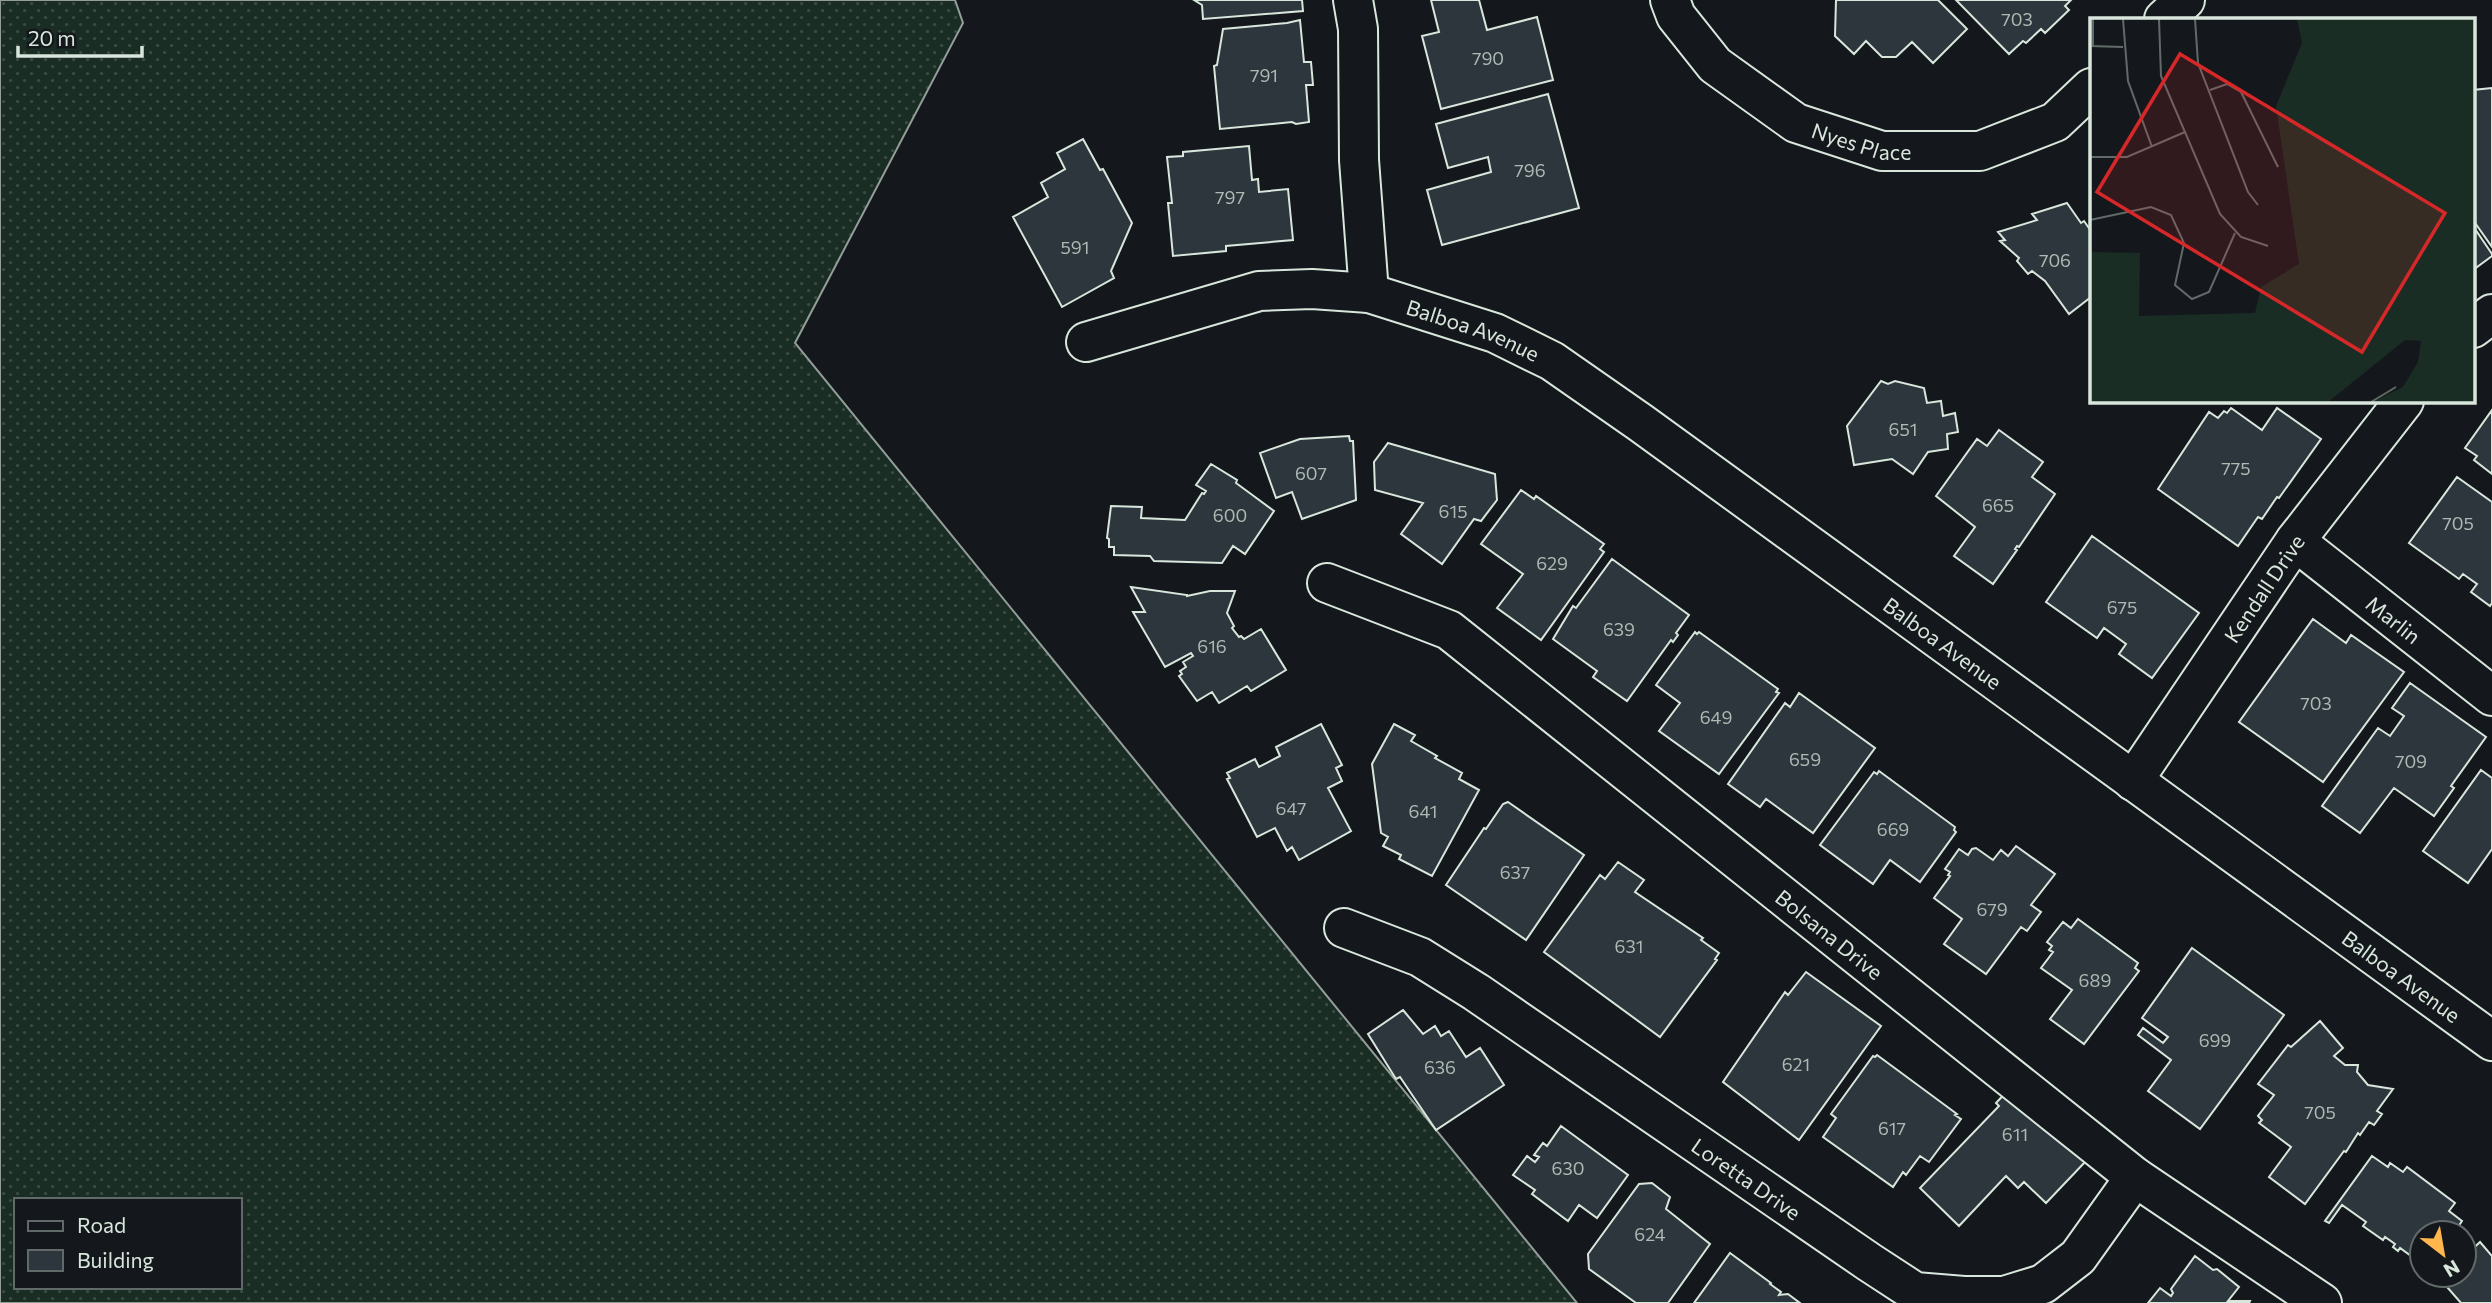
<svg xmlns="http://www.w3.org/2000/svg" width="2492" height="1303" font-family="Commissioner,sans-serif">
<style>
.grass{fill:url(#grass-dots);stroke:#939e99;stroke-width:2;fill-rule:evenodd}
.building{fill:#2c363c;stroke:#d8e6dc;stroke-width:2}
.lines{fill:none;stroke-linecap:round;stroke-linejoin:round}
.minor-casing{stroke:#d8e6dc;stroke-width:42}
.minor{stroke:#14181c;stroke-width:38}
.labels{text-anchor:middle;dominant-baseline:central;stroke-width:5;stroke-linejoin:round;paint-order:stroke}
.number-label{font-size:18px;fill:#adbab4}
.street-label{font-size:21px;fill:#d8e6dc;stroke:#14181c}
.inset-road{fill:none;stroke:#626a69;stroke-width:2}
.view{fill:#d62828;fill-opacity:0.15;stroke:#d62828;stroke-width:3.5}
.inset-edge{fill:none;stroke:#d8e6dc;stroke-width:3.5}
</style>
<defs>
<pattern id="grass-dots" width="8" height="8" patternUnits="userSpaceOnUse" patternTransform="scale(1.75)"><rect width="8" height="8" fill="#1a2d24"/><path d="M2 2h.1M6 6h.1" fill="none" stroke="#3b4b43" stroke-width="1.8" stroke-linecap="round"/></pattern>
</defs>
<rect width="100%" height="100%" fill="#14181c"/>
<path class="grass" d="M0,0H955L963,23L795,343L1577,1303H0ZM16,1200H240V1287H16Z"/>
<path class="building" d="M1194,0H1302L1303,11L1203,19L1202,5Z
M1431,0H1479L1487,30L1537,17L1553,80L1441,109L1422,36L1439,32Z
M1836,0H1938L1967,29L1933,63L1912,42L1896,57H1882L1866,41L1854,54L1835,36Z
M1956,0H2071L2065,6L2069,10L2045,33L2041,29L2026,43L2023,41L2009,54Z
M1300,20L1304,62H1311L1313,85H1306L1309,122L1296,124L1292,122L1220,129L1214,66L1217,65L1223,29L1287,23Z
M2492,88V247L2473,220V90Z
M1548,94L1579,208L1442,245L1427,190L1491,172L1488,157L1448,168L1436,124Z
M1083,139L1100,170L1103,169L1132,223L1111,271L1114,278L1062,307L1013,217L1048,197L1041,183L1065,169L1057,153Z
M1249,146L1252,180L1258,179L1259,192L1288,189L1293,240L1226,246V251L1173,256L1168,203H1172L1167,157L1183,156V152Z
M2067,203L2081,223L2084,221L2091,231V297L2069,314L2045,281L2032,271L2028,274L2017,261L2019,258L2000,241L2005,240L1998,232L2037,220L2032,214Z
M2473,226L2492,254V256L2473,270Z
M1881,381L1888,384L1895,381L1924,388L1927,403L1941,401L1943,416L1955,413L1958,432L1947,434L1948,449L1928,452L1913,474L1892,459L1854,465L1847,426Z
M2231,408L2262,430L2277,408L2321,439L2279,498L2277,497L2262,519L2258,517L2238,546L2158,489L2209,412L2218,418L2224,411L2227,413Z
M2492,410V474L2474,460L2477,456L2465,448Z
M1999,430L2043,462L2032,477L2055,494L2019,547L2017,546L2015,549L2017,550L1993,584L1954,556L1975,527L1936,496L1977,439L1987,446Z
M1349,436L1350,441H1353L1356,500L1302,519L1292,492L1276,498L1260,453L1300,439Z
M1388,443L1495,474L1497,500L1481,521L1474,519L1442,564L1401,534L1423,503L1375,490L1374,462Z
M1211,464L1237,480L1236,483L1274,511L1245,554L1233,546L1222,563L1154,561L1150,556L1114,555V547H1109V539L1107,538L1111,506L1142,507L1141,518L1185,520L1202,493L1204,494L1206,491L1196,485Z
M2457,477L2492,502V603L2490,606L2471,592L2477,584L2463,574L2459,579L2409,543Z
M1521,490L1534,499L1536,496L1604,544L1600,549L1604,552L1541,640L1497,608L1523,574L1481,544Z
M2092,536L2199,613L2152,678L2119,654L2126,644L2104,628L2097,638L2046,602Z
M1612,559L1689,615L1676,633L1678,635L1673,642L1671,640L1627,701L1593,677L1597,671L1553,639L1573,606L1576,608Z
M1131,587L1187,595V596L1210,591H1235L1227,613L1234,626L1232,628L1239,637L1241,636L1244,639L1261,629L1286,670L1251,691L1247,686L1219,703L1212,692L1197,701L1179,676L1182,674L1180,671L1186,667L1183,662L1193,656L1191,653L1165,667L1133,612H1145Z
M2313,619L2346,643L2351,635L2404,672L2323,782L2239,722Z
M1695,632L1697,634L1699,632L1778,689L1776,692L1779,693L1719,774L1659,731L1680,703L1656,685Z
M2410,683L2486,737L2451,786L2454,788L2434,816L2394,788L2360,833L2322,806L2378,728L2390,736L2404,716L2392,708Z
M1799,693L1875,748L1813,833L1766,799L1760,807L1728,784L1785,703L1790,707Z
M1321,724L1342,765L1336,768L1342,781L1328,788L1351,831L1299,860L1292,847L1287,851L1275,828L1257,837L1227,779L1230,778L1227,773L1255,759L1259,767L1280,756L1276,747Z
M1394,724L1415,735L1411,741L1437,756L1435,758L1462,773L1459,779L1479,790L1432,876L1399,859L1401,855L1383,846L1388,837L1381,833L1372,764Z
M2481,770L2492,778V849L2468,883L2423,851Z
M1879,771L1955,827L1954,830L1956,832L1920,882L1890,860L1873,884L1820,845L1874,772L1877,774Z
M1508,802L1584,855L1526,940L1446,885L1484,828L1486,829L1503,804Z
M2016,846L2055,874L2031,905L2041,912L2027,931L2021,927L1986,974L1944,944L1962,919L1934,898L1950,876L1948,875L1950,872L1945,869L1959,849L1968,855L1972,849L1976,848L1993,860L2001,850L2008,856Z
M1618,862L1644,880L1635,892L1703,938L1701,940L1719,953L1715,959L1717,960L1660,1037L1544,952L1600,875L1605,879Z
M2078,919L2138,963L2135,968L2139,971L2084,1044L2050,1019L2072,990L2041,968L2053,952L2049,950L2052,946L2047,942L2063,922L2071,928Z
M2192,948L2284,1015L2200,1129L2148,1091L2171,1060L2138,1035L2143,1028L2163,1043L2168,1037L2142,1018Z
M1806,972L1881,1026L1799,1140L1723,1082L1785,992L1788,995Z
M1403,1010L1423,1034L1435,1026L1441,1036L1449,1031L1466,1057L1480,1048L1504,1085L1436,1130L1400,1077L1396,1079L1368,1034Z
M2320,1021L2343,1048L2334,1056L2345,1065H2358L2357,1072L2368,1085L2393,1089L2377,1111L2382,1114L2374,1125L2369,1122L2360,1135L2358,1133L2346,1152L2344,1151L2305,1204L2269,1177L2291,1147L2259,1123L2262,1120L2258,1116L2274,1095L2258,1084L2288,1045L2291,1047Z
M1877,1055L1957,1114L1955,1115L1961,1119L1929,1162L1920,1156L1906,1175L1903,1172L1893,1187L1823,1137L1836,1118L1831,1114L1873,1056L1875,1057Z
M2010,1088L2086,1161L2046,1203L2024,1182L2018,1188L2006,1176L1959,1226L1920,1188L1999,1106L1996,1103Z
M1561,1126L1628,1175L1597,1218L1579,1205L1568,1221L1532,1194L1535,1190L1513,1175L1527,1156L1535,1162L1539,1157L1534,1155L1543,1143L1547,1146Z
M2372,1156L2388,1167L2390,1163L2403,1172L2407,1167L2455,1203L2449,1211L2462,1221L2454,1233H2422V1264L2400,1248L2398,1251L2393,1247L2395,1244L2385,1237L2383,1240L2363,1226L2366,1222L2342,1205L2329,1223L2325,1221Z
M1652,1183L1670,1197L1666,1209L1710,1244L1668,1303H1636L1589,1269L1588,1254L1639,1184Z
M2480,1242L2492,1256V1303H2461L2440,1279L2444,1275H2464V1257Z
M1730,1253L1771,1283L1770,1284L1781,1292L1779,1295L1788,1294L1800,1303H1694Z
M2195,1256L2213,1270L2217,1269L2239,1287L2228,1301H2250L2249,1303H2148L2160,1288L2171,1296L2173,1293L2171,1289Z"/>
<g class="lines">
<defs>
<g id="minor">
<path d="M1353,0L1358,29L1359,160L1369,293"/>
<path id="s1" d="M1670,0L1676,16L1715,65L1796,123L1882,151H1980L2055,122L2091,88"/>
<path d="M2164,19L2185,0"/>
<path d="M2473,328L2492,314"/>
<path id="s2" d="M1086,342L1259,291L1312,289L1369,293L1495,333L1552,361L1641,423L2492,1041"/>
<path id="s3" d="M2295,541L2492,696"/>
<path id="s4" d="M1327,583L1449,630L2135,1177L2322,1303"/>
<path id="s5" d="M2133,781L2295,541L2404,401"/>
<path id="s6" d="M1344,928L1420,957L1476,992L1869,1262L1915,1292L1964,1296H2004L2043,1284L2078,1257L2135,1177"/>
</g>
</defs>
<use href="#minor" class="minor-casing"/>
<use href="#minor" class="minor"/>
</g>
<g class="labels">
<g class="number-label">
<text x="2017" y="19">703</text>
<text x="1488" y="58">790</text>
<text x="1264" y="75">791</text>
<text x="1530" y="170">796</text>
<text x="1230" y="197">797</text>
<text x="1075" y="247">591</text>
<text x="2055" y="260">706</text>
<text x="1903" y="429">651</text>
<text x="2236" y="468">775</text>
<text x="1311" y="473">607</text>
<text x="1998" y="505">665</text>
<text x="1453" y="511">615</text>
<text x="1230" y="515">600</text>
<text x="2458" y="523">705</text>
<text x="1552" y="563">629</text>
<text x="2122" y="607">675</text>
<text x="1619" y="629">639</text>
<text x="1212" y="646">616</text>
<text x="2316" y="703">703</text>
<text x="1716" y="717">649</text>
<text x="1805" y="759">659</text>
<text x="2411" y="761">709</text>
<text x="1291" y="808">647</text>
<text x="1423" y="811">641</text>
<text x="1893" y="829">669</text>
<text x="1515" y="872">637</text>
<text x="1992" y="909">679</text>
<text x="1629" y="946">631</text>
<text x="2095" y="980">689</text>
<text x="2215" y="1040">699</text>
<text x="1796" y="1064">621</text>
<text x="1440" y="1067">636</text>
<text x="2320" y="1112">705</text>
<text x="1892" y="1128">617</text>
<text x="2015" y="1134">611</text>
<text x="1568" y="1168">630</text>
<text x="1650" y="1234">624</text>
</g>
<g class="street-label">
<text stroke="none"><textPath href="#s1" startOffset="248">Nyes Place</textPath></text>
<text stroke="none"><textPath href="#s2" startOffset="401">Balboa Avenue</textPath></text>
<text stroke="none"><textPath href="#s5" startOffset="233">Kendall Drive</textPath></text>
<text stroke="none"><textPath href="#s3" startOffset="126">Marlin</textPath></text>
<text stroke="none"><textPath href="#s2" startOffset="968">Balboa Avenue</textPath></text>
<text stroke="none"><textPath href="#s4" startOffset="618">Bolsana Drive</textPath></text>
<text stroke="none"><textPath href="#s2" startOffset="1535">Balboa Avenue</textPath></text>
<text stroke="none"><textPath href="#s6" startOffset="476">Loretta Drive</textPath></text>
</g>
</g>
<g transform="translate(2090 18)">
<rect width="385" height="385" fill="#14181c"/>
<path d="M207,1H385V384H282L313,369L328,344L331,323L315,322L238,384H0V234L50,235L49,298L165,295L171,269L209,246L186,88L212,25Z" fill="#1a2d24"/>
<path class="inset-road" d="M3,1V28M33,1L38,63L62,129M69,1L71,58L130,196L151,219L178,228M105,1L108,45L158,174L168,187M0,28L33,29M120,72L137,66L151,74L188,149M0,139H37L95,114M0,202L61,189L81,197L94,225L85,267L102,281L119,274L145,215M281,384L306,369"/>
<path class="view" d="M90,36L355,195L272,334L7,174Z"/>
<rect width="385" height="385" class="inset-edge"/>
</g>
<rect x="14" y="1198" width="228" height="91" fill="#14181c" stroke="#626a69" stroke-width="2"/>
<rect x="28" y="1221" width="35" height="10" fill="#14181c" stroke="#626a69" stroke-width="2"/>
<text x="77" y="1233" font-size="21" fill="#d8e6dc">Road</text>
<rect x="28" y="1250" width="35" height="21" fill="#2c363c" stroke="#626a69" stroke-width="2"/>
<text x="77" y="1268" font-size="21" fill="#d8e6dc">Building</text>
<g transform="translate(2443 1254) rotate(149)"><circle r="33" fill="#14181c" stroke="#626a69" stroke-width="2"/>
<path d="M0-5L12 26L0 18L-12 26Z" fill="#ffb74d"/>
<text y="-10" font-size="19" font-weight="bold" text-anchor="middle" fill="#d8e6dc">N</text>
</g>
<path d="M18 46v10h124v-10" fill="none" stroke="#d8e6dc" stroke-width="3.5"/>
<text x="28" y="46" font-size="21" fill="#d8e6dc" stroke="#14181c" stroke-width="5" paint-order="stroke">20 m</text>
</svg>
